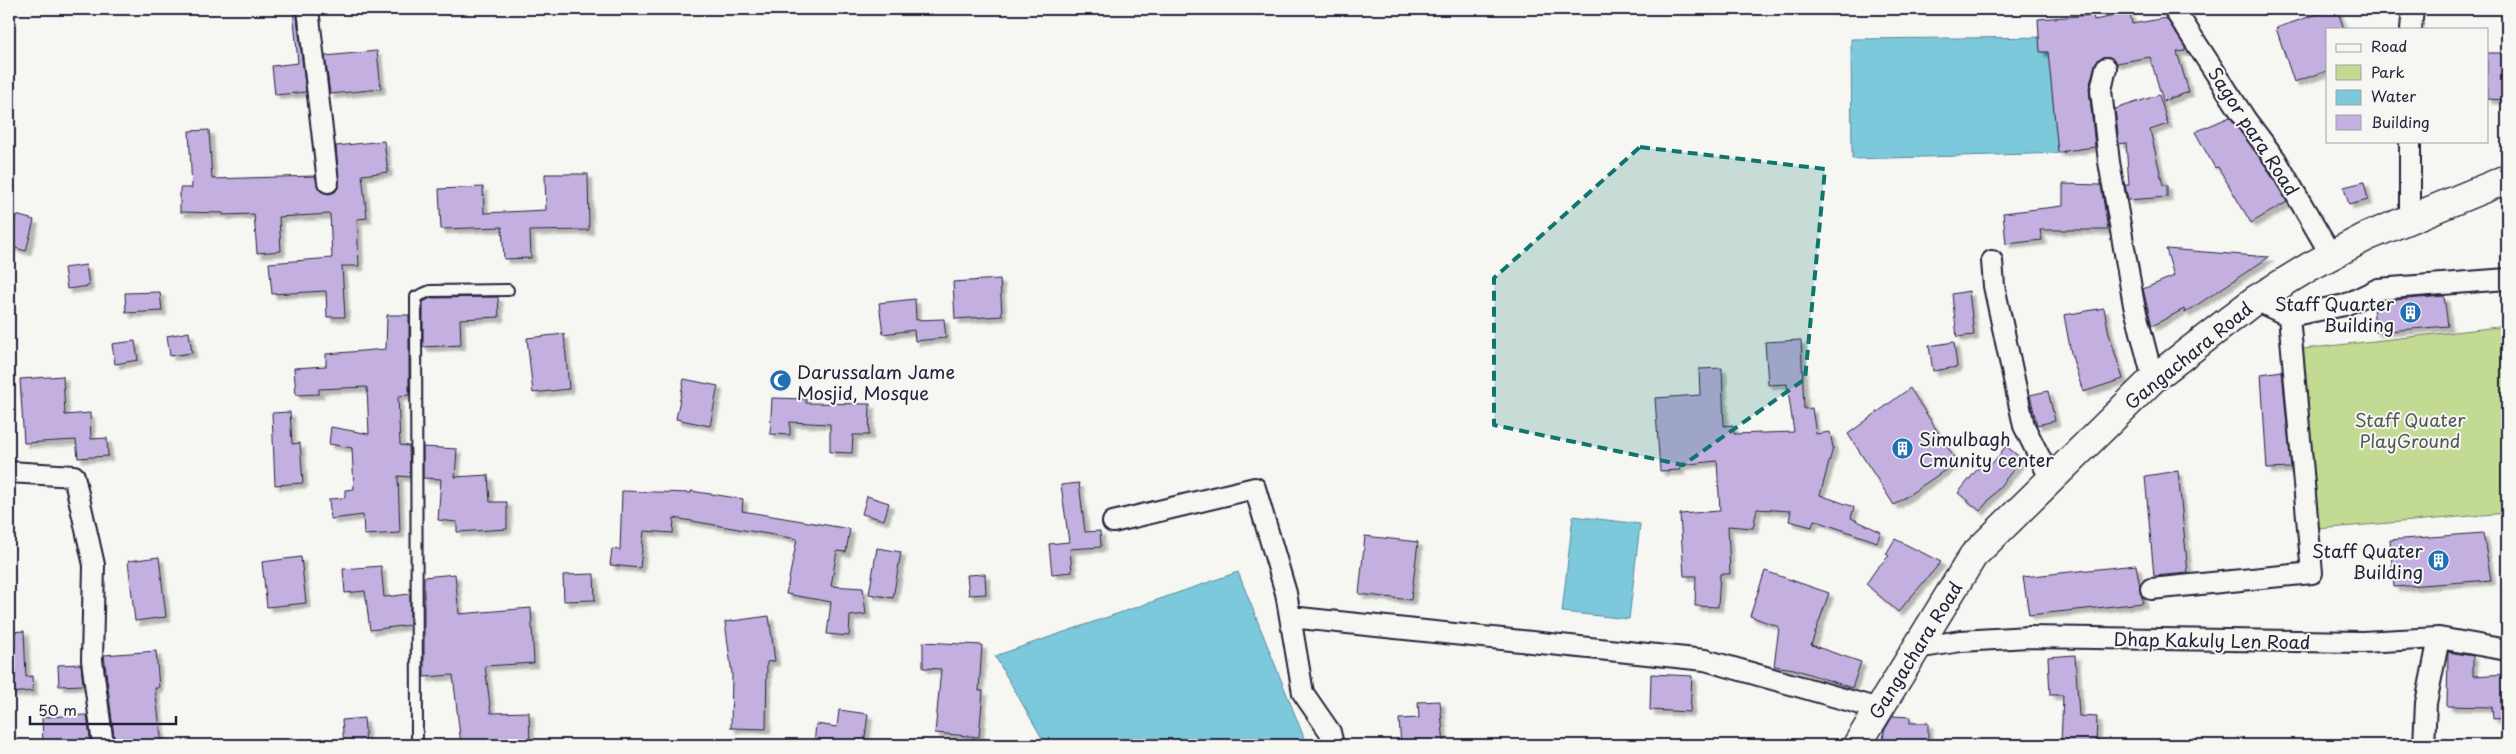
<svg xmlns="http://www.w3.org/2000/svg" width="2516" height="754" font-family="'Playpen Sans',sans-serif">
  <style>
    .green { fill: #c2da91; stroke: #727e66 }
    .water { fill: #7dc9dc; stroke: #59869c }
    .building { fill: #c3b0e0; stroke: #22223b; filter: url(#shadow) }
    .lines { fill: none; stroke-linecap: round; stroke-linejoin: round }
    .lane-casing { stroke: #22223b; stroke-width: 14 }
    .street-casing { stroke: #22223b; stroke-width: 24 }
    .secondary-casing { stroke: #22223b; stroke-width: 31 }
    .lane { stroke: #f6f6f2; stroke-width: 10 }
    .street { stroke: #f6f6f2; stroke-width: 20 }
    .secondary { stroke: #f6f6f2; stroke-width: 28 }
    .marked { fill: #0f766e; fill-opacity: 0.2; stroke: #0f766e; stroke-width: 4; stroke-dasharray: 10 6; stroke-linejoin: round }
    .labels { text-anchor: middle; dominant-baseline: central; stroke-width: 4; stroke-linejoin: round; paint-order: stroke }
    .street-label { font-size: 18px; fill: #22223b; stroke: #f6f6f2 }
    .poi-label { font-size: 18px; fill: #22223b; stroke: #f6f6f2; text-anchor: end }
    .park-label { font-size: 18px; fill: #525955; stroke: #f6f6f2 }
  </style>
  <defs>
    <filter id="shadow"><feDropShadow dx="4.5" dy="4.5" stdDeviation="1" flood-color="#0004"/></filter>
  </defs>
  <rect width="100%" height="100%" fill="#f6f6f2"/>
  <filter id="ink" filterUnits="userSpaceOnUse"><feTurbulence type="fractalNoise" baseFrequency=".02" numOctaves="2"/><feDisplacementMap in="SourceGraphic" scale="10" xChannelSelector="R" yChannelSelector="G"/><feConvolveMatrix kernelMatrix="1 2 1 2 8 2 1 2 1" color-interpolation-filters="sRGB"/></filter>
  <g filter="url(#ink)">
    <!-- green -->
    <path class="green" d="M2507,326v187l-189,16 -15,-180z"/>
    <!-- water -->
    <path class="water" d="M2062,37l3,116 -213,6 -1,-120z
      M1573,516l67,8 -11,95 -67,-7z
      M1238,572l69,173h-261l-51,-89z"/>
    <!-- building -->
    <path class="building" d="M293,9h3l10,83 -31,3 -3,-29 26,-3z
      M2332,9h5l7,20h-17v42l-33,11 -18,-54z
      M2130,13l2,11 34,-6 19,29v4l-8,1 12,40 -26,9 -13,-44 -33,6 -8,-6h-7l-7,8 -6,23 6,59 -37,5 -10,-100h-8l-2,-33 55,-4 1,5z
      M377,51l4,38 -51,5 -5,-38z
      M2487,53h20v47l-20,-1z
      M2159,95l9,29 -18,6 13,55h4v12l-39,3 -3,-15h4l-3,-42 -7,1 -4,-35z
      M2230,117l36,50 21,35 -36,21 -33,-56 -3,1 -20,-36z
      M209,130l3,49 103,-3 4,13 10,5 6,-2 4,-6 -3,-40 48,-5 4,31 -26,3 5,43 -10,1 2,47h-17l3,51h-18l-1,-26 -54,3 -3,-31 63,-5 -2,-44 -51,3 2,34 -24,2 -3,-39 -31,1v-2l-43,-1v-24h12l-3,-57z
      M545,174h43l1,56 -59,1 1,27 -27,1 -2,-32 -61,2 -2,-40 44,-2 1,26 62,-3z
      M2364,182l4,18 -19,5 -5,-18z
      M2063,184l38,1 7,45h-68l2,10 -36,4 -3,-31 60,-7z
      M16,215l18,5 -8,31 -17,-5z
      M2166,249l13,1 90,7 -84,56 -1,-4 -32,17 -9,-37 31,-13z
      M86,265l3,21 -22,3 -3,-21z
      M1000,279l2,37 -47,3 -2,-37z
      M1969,291l5,44 -17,2 -5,-43z
      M160,292l2,19 -36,2 -1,-20z
      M2444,296l4,30 -73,6 -2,-28 8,-3z
      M498,297l1,20 -39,2 1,26 -38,2v-45l8,-4z
      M915,299l1,21 28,-1 2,19 -31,3 -1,-11 -31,4 -4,-31z
      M2104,308l5,26 14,45 -40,13 -12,-39 -7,-38z
      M387,315h22v80l-11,1 2,49 9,1 1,31 -12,-1 2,57 -36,2 -1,-20 -32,4 -2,-20 16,-1v-8l9,-1 -2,-41 -23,-4 2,-17 38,7 -2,-47 -48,2v5l-23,1 -2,-27 32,-2v-12l60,-5z
      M189,332l3,21 -22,3 -3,-20z
      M564,334l5,55 -36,4 -6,-55z
      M1801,340l3,69 8,-1 4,26 14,-2 3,16 -13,47 34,12 -3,11 30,14 -4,10 -63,-22 -2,7 -23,-6 2,-10 -34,-2 -4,19 -25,-2 2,48h-10l-2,33 -23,-1 1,-30h-12l-4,-62 40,-3 -3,-50 -37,4v5l-20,1 -5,-73 45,-3 -1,-26 23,-1 2,58 9,-1 1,9 60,-2 -7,-48 -19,1 -3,-43z
      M135,341l3,19 -23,4 -3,-20z
      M1954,342l3,25 -24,4 -4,-25z
      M2282,371l9,97 -24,1 -6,-95z
      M63,376l2,39 25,-2 1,26 16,-1 1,18 -30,2 -2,-18 -52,3 -4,-64z
      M684,379l34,7 -8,40 -34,-7z
      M1910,388l47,74 -63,43 -46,-71z
      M2048,391l7,30 -18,4 -7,-30z
      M772,398l34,1v4l64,1 -1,31h-16l-1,18 -22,-1v-28l-40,-2v13l-20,-1z
      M290,412l2,32 8,-1 3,40 -28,2 -3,-72z
      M2006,446l16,13 -42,52 -22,-18 26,-32 6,5z
      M423,447l34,2 -2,28 33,-2 2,27h17v27l-50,3v-10l-19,-2 3,-41 -18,-1z
      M2178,471l10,102 -34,3 -9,-100z
      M1079,483l6,49 15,-1 1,16 -31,2 2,23 -20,2 -3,-30 20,-2 -8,-57z
      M622,491l69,2v-2l52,8 -1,12 108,18 -4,23 -9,-1 -6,35 32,2 3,26 -16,2 -1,20 -22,-2 4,-32 -45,-8 11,-55 -123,-21 -1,15 -29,-2 -4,37 -30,-3 2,-16 8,1z
      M867,496l22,7 -5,17 -22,-6z
      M2483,533l8,47 -97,7 -4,-47z
      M1365,536l53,6 -7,58 -52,-6z
      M1895,539l46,23 -43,50 -32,-28 11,-16 12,-12 -3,-2z
      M877,548l24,4 -8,46 -24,-4z
      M159,557l7,60 -31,4 -7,-60z
      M301,557l5,46 -39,4 -5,-45z
      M2136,565l7,38 -114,12 -6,-38z
      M381,566l3,31 26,-3v31l-40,5 -5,-39 -20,2 -2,-24z
      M1765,571l64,22 -18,52 50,17 -9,26 -58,-19 -20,-3 5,-39 -29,-11z
      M455,574l4,40 72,-6 3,55 -49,3 6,47 38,-1 1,33h-69l-8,-70 -29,2v-100z
      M594,574l1,26 -31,1 -1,-26z
      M985,574l1,20 -17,1 -2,-20z
      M769,616l6,45 -8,1 -1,67 -35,-1 1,-54 -7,-52z
      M24,631l2,46 6,-1 1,15 -24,2v-61z
      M923,642l59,3 -3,46h4l-4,46 -44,-4 6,-64 -18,-1z
      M156,651l3,37h-4l7,57h-47l-11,-90z
      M2448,652l25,4v20l34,-2v44l-14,1 -1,-12 -45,-1z
      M2075,655l4,61 18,1 -1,28h-35l2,-50h-13l-2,-38z
      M81,664l2,21 -24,1 -1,-21z
      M1651,674l41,2 -2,36 -40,-2z
      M1440,701l4,44h-43l-2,-26 20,-1 -1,-16z
      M839,710l29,4 -4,31h-50l2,-21 21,3z
      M87,715l4,30h-48l-1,-28z
      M1893,716l17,1v6h18v22h-45l1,-14z
      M364,718l2,26 -22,1 -2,-25z"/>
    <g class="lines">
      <defs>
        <path id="lane" d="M417,745l-1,-448 14,-6 78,-1"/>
        <path id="street" d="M308,9l20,173
          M2174,9l72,111 30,40 55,95
          M2411,29l2,-20
          M2106,68l-5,22 8,72 25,143 19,74
          M2410,219v-78
          M1992,261l2,25 30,140 26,52
          M2289,316l56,-11 33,-16 129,-10
          M9,472l65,4 20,89 -2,95 11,85
          M1113,522l142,-34 31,105 17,100 27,39 3,13
          M2151,589l161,-16 -23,-257 -34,-16
          M1290,617l415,43 174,49
          M1916,648l45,-7 67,-4 334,5 77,-4 68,12
          M2424,745l2,-42 13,-65"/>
        <path id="secondary" d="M1857,745l116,-189 180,-177 102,-79 54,-33 57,-30 141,-58"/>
      </defs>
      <!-- lane casing -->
      <use href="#lane" class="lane-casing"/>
      <!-- street casing -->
      <use href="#street" class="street-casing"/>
      <!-- secondary casing -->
      <use href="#secondary" class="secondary-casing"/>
      <!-- lane -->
      <use href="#lane" class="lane"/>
      <!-- street -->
      <use href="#street" class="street"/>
      <!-- secondary -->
      <use href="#secondary" class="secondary"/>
    </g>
  </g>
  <!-- marked area -->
  <path class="marked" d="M1640,147l185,22 -20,210 -122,86 -189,-40v-147z"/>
  <!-- icons -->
  <defs>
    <symbol id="building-disc" viewBox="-11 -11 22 22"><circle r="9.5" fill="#1f6fb2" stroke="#f6f6f2"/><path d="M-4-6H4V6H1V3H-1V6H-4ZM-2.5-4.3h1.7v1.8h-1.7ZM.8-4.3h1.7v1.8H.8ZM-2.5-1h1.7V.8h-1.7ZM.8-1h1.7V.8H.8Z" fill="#fff"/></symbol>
    <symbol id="mosque-disc" viewBox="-11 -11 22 22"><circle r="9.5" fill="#1f6fb2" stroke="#f6f6f2"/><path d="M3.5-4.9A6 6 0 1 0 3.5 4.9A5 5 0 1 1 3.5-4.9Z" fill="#fff"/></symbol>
  </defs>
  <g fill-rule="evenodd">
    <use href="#building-disc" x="2398" y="300" width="25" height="25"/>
    <use href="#mosque-disc" x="768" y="368" width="25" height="25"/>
    <use href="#building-disc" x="1890" y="436" width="25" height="25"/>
    <use href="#building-disc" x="2426" y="548" width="25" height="25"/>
  </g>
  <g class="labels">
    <!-- street labels -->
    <g class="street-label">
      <text transform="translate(2254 131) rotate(57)">Sagor para Road</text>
      <text transform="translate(2188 355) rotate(-39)">Gangachara Road</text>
      <text transform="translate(2212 640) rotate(1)">Dhap Kakuly Len Road</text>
      <text transform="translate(1915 650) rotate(-58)">Gangachara Road</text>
    </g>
    <!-- poi labels -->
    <g class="poi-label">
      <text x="2394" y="303">Staff Quarter<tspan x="2394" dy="21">Building</tspan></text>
      <text x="797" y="371" text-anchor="start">Darussalam Jame<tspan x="797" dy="21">Mosjid, Mosque</tspan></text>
      <text x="1919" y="438" text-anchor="start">Simulbagh<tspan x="1919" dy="21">Cmunity center</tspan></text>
      <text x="2423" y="550">Staff Quater<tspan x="2423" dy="21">Building</tspan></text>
    </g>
    <!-- park labels -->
    <g class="park-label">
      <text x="2410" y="419">Staff Quater<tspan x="2410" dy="21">PlayGround</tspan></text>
    </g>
  </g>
  <!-- margin -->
  <rect width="2516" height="754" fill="none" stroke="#f6f6f2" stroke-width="30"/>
  <rect x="15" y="15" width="2486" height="724" fill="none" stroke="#22223b" stroke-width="2" filter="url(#ink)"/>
  <!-- legend -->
  <rect x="2326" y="28" width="162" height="115" fill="#f6f6f2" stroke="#a1a1a9"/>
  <rect x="2336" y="44" width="25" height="8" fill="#f6f6f2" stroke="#a1a1a9"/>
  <text x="2371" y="52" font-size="15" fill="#22223b">Road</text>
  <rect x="2336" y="65" width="25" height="15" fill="#c2da91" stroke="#a1a1a9"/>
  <text x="2371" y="78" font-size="15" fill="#22223b">Park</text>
  <rect x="2336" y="90" width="25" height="15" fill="#7dc9dc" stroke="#a1a1a9"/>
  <text x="2371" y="102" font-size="15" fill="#22223b">Water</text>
  <rect x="2336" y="115" width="25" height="15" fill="#c3b0e0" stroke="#a1a1a9"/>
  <text x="2371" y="128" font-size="15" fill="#22223b">Building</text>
  <!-- scale -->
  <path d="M30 716v8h146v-8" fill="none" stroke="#22223b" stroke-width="2.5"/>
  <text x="38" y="716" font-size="15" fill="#22223b" stroke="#f6f6f2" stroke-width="4" paint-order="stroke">50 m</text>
</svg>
